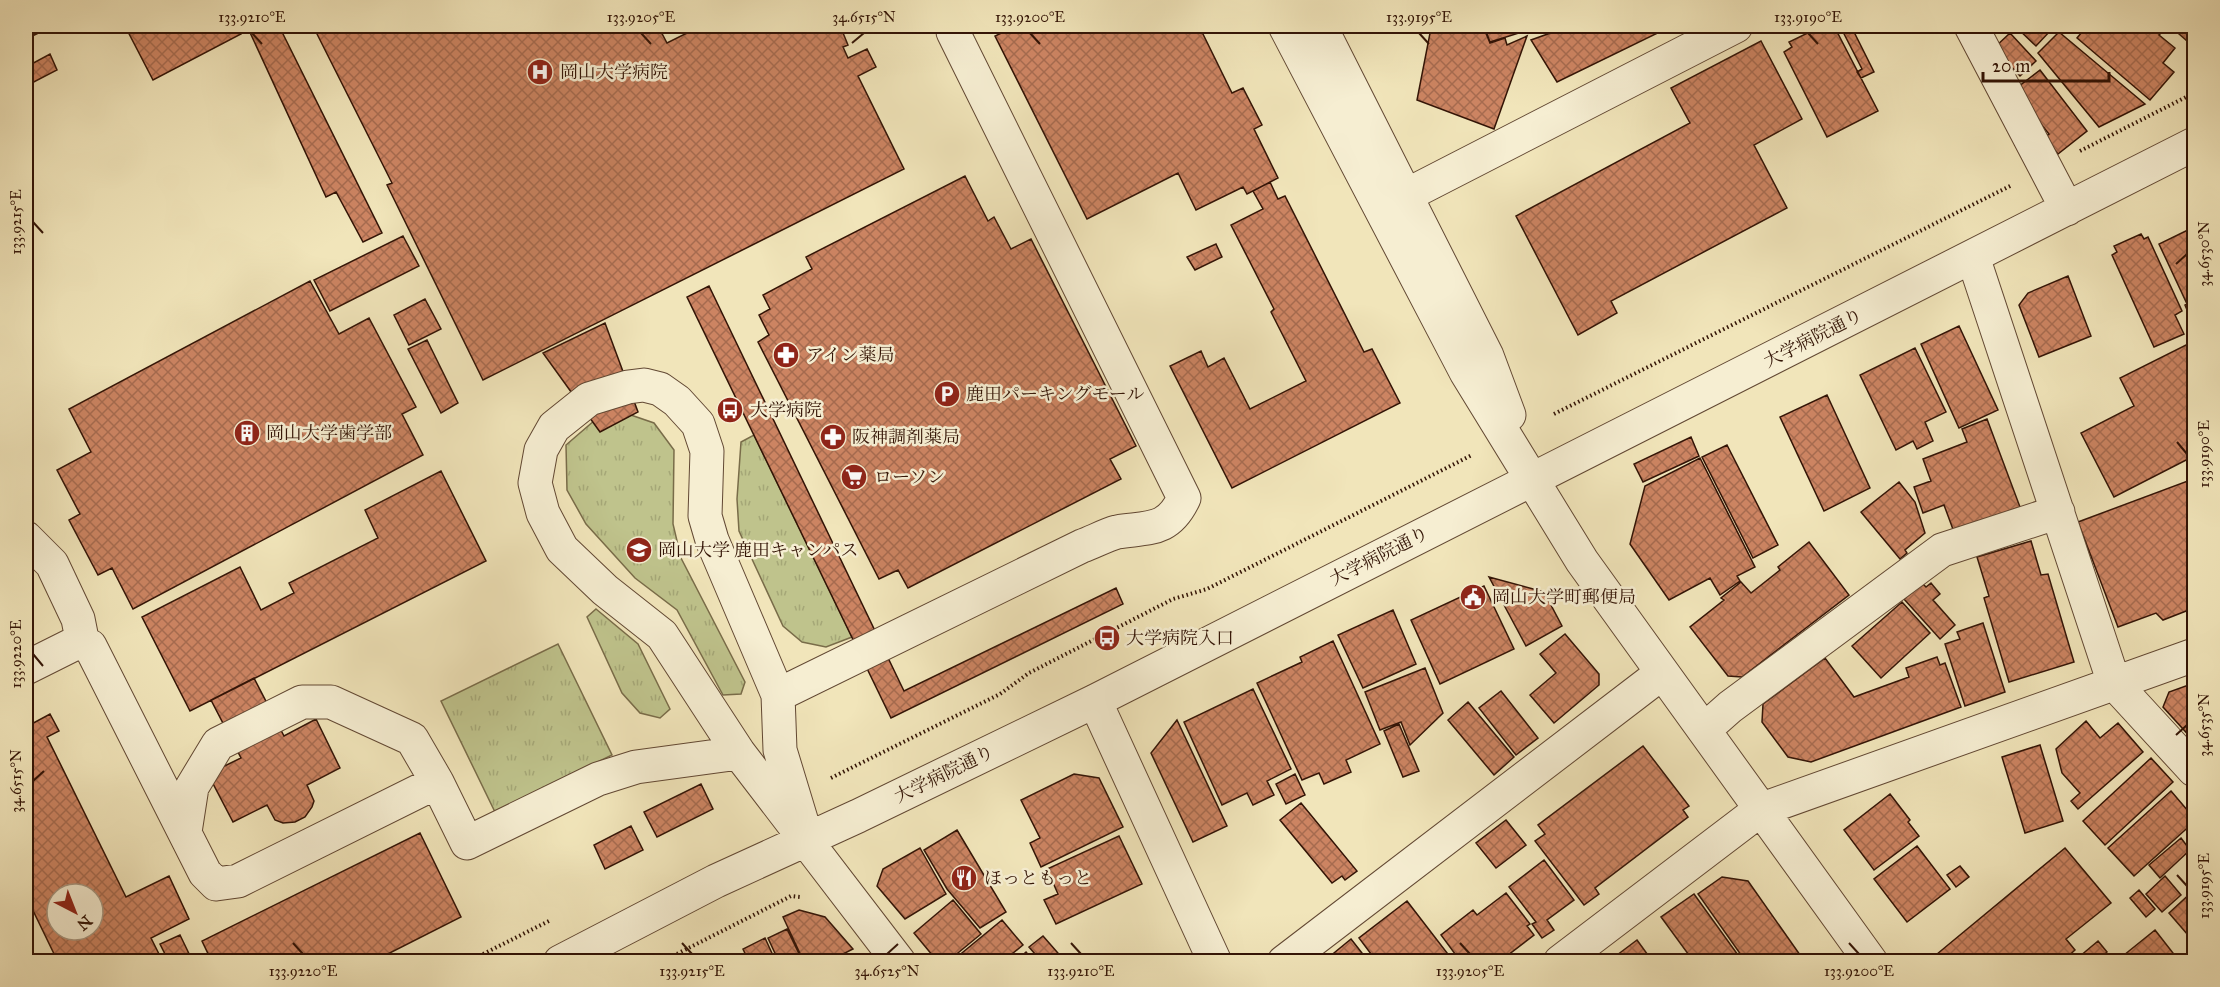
<svg xmlns="http://www.w3.org/2000/svg" width="2220" height="987" font-family="'IM FELL Great Primer','Noto Serif JP',serif">
  <style>
    .grass { fill: url(#grass-tufts); stroke: #796c49; stroke-width: 1.5 }
    .building { fill: url(#building-cross-hatch); stroke: #331406; stroke-width: 1.5; fill-rule: evenodd }
    .lines { fill: none; stroke-linecap: round; stroke-linejoin: round }
    .minor-casing { stroke: #624833; stroke-width: 35 }
    .path { stroke: #331406; stroke-width: 4; stroke-dasharray: 1.5 3; stroke-linecap: butt }
    .minor { stroke: #f6eed2; stroke-width: 33 }
    .ticks { fill: none; stroke: #331406; stroke-width: 2 }
    .labels { text-anchor: middle; dominant-baseline: central; stroke-width: 5; stroke-linejoin: round; paint-order: stroke }
    .poi-label { font-size: 18px; fill: #331406; stroke: #f6eed2; text-anchor: start }
    .street-label { font-size: 18px; fill: #331406; stroke: #f6eed2 }
    .neatline { fill: none; stroke: #331406; stroke-width: 2 }
    .ticks-label { font-size: 15px; text-anchor: middle; fill: #331406 }
  </style>
  <defs>
    <pattern id="grass-tufts" width="24" height="20" patternUnits="userSpaceOnUse" patternTransform="scale(1.5)"><rect width="24" height="20" fill="#bfc38c"/><path d="M3 7l-1-3M5 7V3M7 7l1-3M15 17l-1-3M17 17v-4M19 17l1-3" fill="none" stroke="#a5a777"/></pattern>
    <pattern id="building-cross-hatch" width="8" height="8" patternUnits="userSpaceOnUse" patternTransform="scale(1.5)"><rect width="8" height="8" fill="#cc8462"/><path d="M0 0l8 8M0 8l8-8" fill="none" stroke="#a66b4f"/></pattern>
  </defs>
  <rect width="100%" height="100%" fill="#f1e5ba"/>
  <filter id="stains"><feTurbulence type="fractalNoise" baseFrequency=".00333" numOctaves="4"/><feColorMatrix values="0 0 0 0 .2 0 0 0 0 .09 0 0 0 0 .02 0 0 0 .5 -.17"/></filter>
  <radialGradient id="worn" r=".72"><stop offset=".6" stop-color="#630" stop-opacity="0"/><stop offset="1" stop-color="#630" stop-opacity=".3"/></radialGradient>
  <!-- grass -->
  <path class="grass" d="M625,413l29,10 20,27 -1,74 8,34 64,124 -4,12 -18,1 -46,-85 -42,-32 -49,-54 -19,-34 -1,-45 36,-31z
    M754,435l98,202 -26,10 -24,-5 -19,-16 -44,-95 -2,-32 4,-57z
    M596,609l42,35 32,65 -10,9 -20,-5 -18,-20 -35,-76z
    M558,644l54,111 -117,57 -54,-111z"/>
  <!-- building -->
  <path class="building" d="M26,26h27l-27,13z
    M125,26h111l5,8 -88,46z
    M247,26h32l103,207 -19,9 -27,-50 -10,5z
    M313,26h132l2,2 5,-2h206l9,17 34,-17h145l-5,2 7,17 -5,2 5,11 19,-9 9,18 -18,9 46,93 -421,211 -96,-195 5,-2z
    M1016,26h183l33,67 11,-5 19,37 -8,4 24,49 -31,16 -4,-7 -47,23 -18,-37 -91,46 -92,-183z
    M1436,26h47l7,17 15,-5 2,7 20,-9 -33,93 -77,-29 14,-72z
    M1484,26h57l-51,16z
    M1570,26h97l1,2 -111,54 -26,-42z
    M1822,26h12l44,85 -51,26 -43,-85 8,-5 -3,-5z
    M1840,26h11l23,46 -13,6 -4,-6 5,-3z
    M2015,26h35l3,2 -17,18z
    M2087,26h74l4,3 -6,6 16,13 -12,15 11,9 -24,28 -73,-62z
    M2170,26h24v21z
    M2059,32l86,72 -46,23 -61,-74z
    M2010,33l26,28 -16,15 -26,-28z
    M1761,41l41,78 -48,26 33,63 -176,93 6,12 -39,22 -62,-119 174,-93 -19,-35z
    M50,54l7,16 -31,16v-19z
    M2040,70l47,61 -29,23 -14,-17 5,-3 -24,-30 4,-3 -11,-14z
    M965,176l23,45 6,-4 17,32 20,-10 105,207 -26,13 11,20 -213,109 -10,-18 -19,9 -121,-237 11,-7 -10,-20 11,-6 -7,-14 49,-26 -6,-12z
    M1270,182l8,17 7,-3 79,156 8,-3 28,54 -168,85 -62,-122 31,-15 7,16 16,-9 26,51 56,-28 -35,-69 3,-3 -43,-84 32,-16 -10,-18z
    M2194,227v99l-9,-21 2,-1 -28,-60z
    M2141,234l3,5 4,-2 34,74 -7,4 9,19 -30,13 -42,-92 5,-3 -3,-6z
    M403,236l16,30 -89,45 -16,-31z
    M1216,244l6,13 -27,13 -8,-13z
    M2068,276l23,60 -52,21 -20,-52 9,-12z
    M310,281l29,53 30,-16 47,89 -14,7 21,41 -290,154 -21,-41 -14,7 -29,-55 11,-6 -23,-44 34,-18 -22,-43z
    M709,286l195,405 212,-103 7,16 -232,114 -204,-421z
    M425,299l16,30 -32,16 -15,-30z
    M605,323l33,89 -38,20 -57,-79z
    M1959,326l39,84 -39,18 -38,-84z
    M427,340l31,63 -17,10 -33,-64z
    M2190,343l4,9v104l-80,41 -33,-64 53,-27 -14,-28z
    M1915,348l31,64 -21,10 8,19 -16,8 -4,-8 -17,9 -36,-75z
    M1827,395l43,93 -46,23 -44,-94z
    M1987,419l33,88 -66,25 -10,-27 -21,8 -9,-26 17,-6 -8,-22 44,-17 -5,-13z
    M1691,437l8,19 -56,26 -9,-18z
    M1727,445l51,100 -25,13 -51,-101z
    M1700,458l55,109 -18,9 3,5 -20,14 -10,-17 -41,22 -39,-56 15,-58z
    M441,471l45,90 -296,150 -48,-94 98,-50 21,43 33,-17 -5,-10 89,-45 -13,-28z
    M2193,479l1,129 -31,12 -7,-7 -38,14 -40,-105z
    M1899,482l16,20 10,31 -20,17 2,3 -7,6 -39,-47z
    M2031,541l10,34 7,-1 26,88 -65,20 -25,-84 5,-2 -12,-39z
    M1809,542l40,53 -107,82 -14,-1 -38,-49 34,-27 -3,-2 20,-16 10,11 29,-23 -2,-3z
    M1489,577l55,15 18,34 -36,20z
    M1922,583l4,4 5,-4 9,11 -7,6 22,25 -15,14 -36,-40z
    M1484,586l30,63 -74,35 -29,-64z
    M1902,602l28,31 -49,45 -29,-32z
    M1393,610l23,54 -53,24 -25,-53z
    M1983,623l22,69 -40,14 -20,-62 15,-5 -3,-7z
    M1565,634l34,40v11l-45,38 -24,-28 26,-22 -16,-19z
    M1333,641l47,103 -34,16 5,12 -27,12 -5,-11 -17,7 -45,-97 45,-21 -2,-5z
    M1937,657l3,8 5,-2 16,44 -150,55 -23,-5 -26,-35 1,-18 62,-46 29,39 55,-20 -3,-9z
    M1425,668l18,45 -33,32 -9,-23 -21,8 -15,-38z
    M254,678l30,58 32,-17 24,49 -33,17 7,16 -2,6 -7,10 -10,5 -12,1 -8,-3 -8,-15 -34,17 -25,-48 33,-16 -30,-58z
    M2194,683v58l-31,-34 6,-15z
    M1253,689l38,80 -24,12 7,14 -21,10 -6,-12 -25,12 -38,-83z
    M1501,691l37,47 -22,17 -37,-47z
    M1468,702l46,55 -20,18 -46,-55z
    M50,714l9,17 -12,6 79,160 43,-21 20,43 -38,19 12,24h-105l-32,-66v-169zM57,894h36v36h-36z
    M1177,720l50,106 -34,16 -42,-89z
    M2086,721l14,17 18,-15 25,29 -65,57 -7,-8 9,-8 -18,-20 -6,-24z
    M1399,724l20,47 -16,6 -19,-46z
    M2040,745l23,76 -38,12 -23,-76z
    M1643,746l46,60 -6,4 5,7 -93,71 4,6 -15,11 -49,-64 10,-7 -7,-9z
    M2151,758l22,24 -68,63 -22,-24z
    M1074,774l25,4 24,49 -82,40 -11,-24 10,-5 -19,-38z
    M1295,774l10,21 -19,9 -10,-20z
    M701,784l12,25 -56,28 -13,-25z
    M2171,791l23,27v4l-60,54 -26,-28z
    M1890,794l20,26 -2,2 11,14 -45,34 -30,-40z
    M1301,803l56,68 -12,9 -3,-4 -10,7 -52,-63z
    M1506,820l20,25 -30,23 -20,-25z
    M631,826l12,24 -38,19 -11,-24z
    M957,830l49,82 -26,16 -33,-39 -23,-39z
    M420,833l41,84 -89,45h-160l-10,-21z
    M1119,836l23,48 -86,40 -12,-24 14,-6 -11,-25z
    M2181,838l9,12 -30,28 -11,-13z
    M1917,846l33,43 -43,33 -33,-43z
    M920,848l26,46 -41,25 -28,-33 6,-17z
    M2065,848l46,55 -45,36 9,11 -13,12h-119l-6,-8z
    M1544,860l30,40 -27,20 7,10 -12,8 -10,-14 4,-2 -27,-35z
    M1960,866l9,11 -13,10 -9,-12z
    M2165,876l16,19 -19,17 -16,-18z
    M1722,877l26,4 57,81h-59l-48,-68z
    M2139,890l16,19 -9,8 -16,-19z
    M2194,890v52l-25,-29z
    M1506,893l24,31 -3,2 7,9 -31,24 2,3h-44l-20,-27 32,-25 4,5z
    M1694,894l49,68h-49l-33,-45z
    M953,900l28,34 -28,23 -3,-3 -8,8h-4l-24,-29z
    M1407,901l47,61h-77l-18,-24z
    M799,910l26,7 28,32 -26,13h-23l-21,-45z
    M1002,920l21,25 -21,17h-51z
    M787,929l16,33h-24l-11,-24z
    M2155,930l25,32h-50l-6,-7z
    M180,935l13,27h-24l-9,-18z
    M1043,936l21,24 -2,2h-20l-13,-15z
    M765,938l11,24h-27l-6,-13z
    M1351,939l18,23h-46z
    M1637,940l16,22h-44v-1z
    M2098,941l9,11 -11,10h-23z
    M1026,952l8,10h-19z"/>
  <g class="lines">
    <defs>
      <path id="minor" d="M1285,26l181,346 116,189 289,401
        M1320,26l167,330 22,59
        M1971,26l96,183
        M1405,196l331,-170
        M1973,257l141,426 80,87
        M26,538l26,26 26,55 5,25
        M26,668l50,-25 14,3 115,227 11,11 22,-3 199,-99 30,61 131,-64 38,-12 103,-14
        M778,695l304,-149c11,-4 24,-11 35,-14 32,-5 51,0 67,-34l-231,-466v-6
        M1095,701l120,261
        M1704,730l26,-23 212,-157 116,-38
        M185,832l7,-45 26,-43 84,-42h29l81,37 25,43
        M807,839l-27,-89 -2,-55 -66,-155 -7,-24 2,-65 -9,-27 -21,-23 -17,-12 -16,-4 -16,2 -39,12 -35,28 -13,23 -6,33 8,30 19,36 43,41 57,45 77,118 160,209
        M560,962l156,-81 142,-65 237,-115 1099,-557
        M1284,962l378,-289
        M1560,962l200,-152 434,-155"/>
    </defs>
    <!-- minor casing -->
    <use href="#minor" class="minor-casing"/>
    <!-- path -->
    <path class="path" d="M2080,151l114,-58
      M1554,414l458,-229
      M831,778l169,-84 29,-21 144,-74 34,-10 265,-134
      M467,962l84,-42
      M661,962l130,-66 9,1"/>
    <!-- minor -->
    <use href="#minor" class="minor"/>
  </g>
  <!-- ticks -->
  <path class="ticks" d="M252,33l10,11M641,33l10,11M1030,33l10,11M1419,33l10,11M1808,33l10,11M852,43l12,-10M33,222l10,11M2176,264l11,-10M2177,442l10,12M33,654l10,12M2176,735l11,-10M33,781l11,-10M2177,875l10,11M293,943l10,11M682,943l10,11M1071,943l10,11M1460,943l10,11M1849,943l10,11M887,954l11,-10"/>
  <!-- icons -->
  <defs>
    <symbol id="hospital-disc" viewBox="-11 -11 22 22"><circle r="9.5" fill="#8f2418" stroke="#f6eed2"/><path d="M-5-5h3v3.5h4V-5h3V5h-3V1.5h-4V5h-3Z" fill="#fff"/></symbol>
    <symbol id="pharmacy-disc" viewBox="-11 -11 22 22"><circle r="9.5" fill="#8f2418" stroke="#f6eed2"/><path d="M-2-6h4v4h4v4h-4v4h-4v-4h-4v-4h4Z" fill="#fff"/></symbol>
    <symbol id="parking-disc" viewBox="-11 -11 22 22"><circle r="9.5" fill="#8f2418" stroke="#f6eed2"/><path d="M-3.5-5.5H1a3.5 3.5 0 0 1 0 7H-1V5.5H-3.5ZM-1-3.4V-.6H.8a1.4 1.4 0 0 0 0-2.8Z" fill="#fff"/></symbol>
    <symbol id="bus-disc" viewBox="-11 -11 22 22"><circle r="9.5" fill="#8f2418" stroke="#f6eed2"/><path d="M-5-6H5V4H4V6H2V4H-2V6H-4V4H-5ZM-3.5-4V0h7V-4ZM-3.5 1.2v1.5H-2V1.2ZM2 1.2v1.5H3.5V1.2Z" fill="#fff"/></symbol>
    <symbol id="building-disc" viewBox="-11 -11 22 22"><circle r="9.5" fill="#8f2418" stroke="#f6eed2"/><path d="M-4-6H4V6H1V3H-1V6H-4ZM-2.5-4.3h1.7v1.8h-1.7ZM.8-4.3h1.7v1.8H.8ZM-2.5-1h1.7V.8h-1.7ZM.8-1h1.7V.8H.8Z" fill="#fff"/></symbol>
    <symbol id="supermarket-disc" viewBox="-11 -11 22 22"><circle r="9.5" fill="#8f2418" stroke="#f6eed2"/><path d="M-6-5.5h2.5l.6 2H6L4.5 2H-2.5L-4.4-4H-6ZM-1.5 3.2a1.3 1.3 0 1 0 .1 0ZM3 3.2a1.3 1.3 0 1 0 .1 0Z" fill="#fff"/></symbol>
    <symbol id="university-disc" viewBox="-11 -11 22 22"><circle r="9.5" fill="#8f2418" stroke="#f6eed2"/><path d="M0-5L7-2L0 1L-7-2ZM-4 1L0 2.5L4 1V4Q0 6-4 4Z" fill="#fff"/></symbol>
    <symbol id="civic-disc" viewBox="-11 -11 22 22"><circle r="9.5" fill="#8f2418" stroke="#f6eed2"/><path d="M-.6-6.5H3V-4.5H.6V-3L4-1V1h2V6H-6V1h2V-1L-.6-3ZM-1.2 2.5V6h2.4V2.5Z" fill="#fff"/></symbol>
    <symbol id="restaurant-disc" viewBox="-11 -11 22 22"><circle r="9.5" fill="#8f2418" stroke="#f6eed2"/><path d="M-5-6h1v4h1v-4h1v4h1v-4h1v5L-1.5 .5V6h-2V.5L-5-1ZM5-6V6H3V1.5H1.5Q1.5-4 5-6Z" fill="#fff"/></symbol>
  </defs>
  <g fill-rule="evenodd">
    <use href="#hospital-disc" x="525" y="57" width="30" height="30"/>
    <use href="#pharmacy-disc" x="771" y="340" width="30" height="30"/>
    <use href="#parking-disc" x="932" y="379" width="30" height="30"/>
    <use href="#bus-disc" x="715" y="395" width="30" height="30"/>
    <use href="#building-disc" x="232" y="418" width="30" height="30"/>
    <use href="#pharmacy-disc" x="818" y="422" width="30" height="30"/>
    <use href="#supermarket-disc" x="839" y="462" width="30" height="30"/>
    <use href="#university-disc" x="624" y="535" width="30" height="30"/>
    <use href="#civic-disc" x="1458" y="582" width="30" height="30"/>
    <use href="#bus-disc" x="1092" y="623" width="30" height="30"/>
    <use href="#restaurant-disc" x="949" y="863" width="30" height="30"/>
  </g>
  <g class="labels">
    <!-- poi labels -->
    <g class="poi-label">
      <text x="560" y="72">岡山大学病院</text>
      <text x="806" y="355">アイン薬局</text>
      <text x="966" y="394">鹿田パーキングモール</text>
      <text x="750" y="410">大学病院</text>
      <text x="266" y="433">岡山大学歯学部</text>
      <text x="852" y="437">阪神調剤薬局</text>
      <text x="874" y="477">ローソン</text>
      <text x="658" y="550">岡山大学 鹿田キャンパス</text>
      <text x="1492" y="597">岡山大学町郵便局</text>
      <text x="1126" y="638">大学病院入口</text>
      <text x="984" y="878">ほっともっと</text>
    </g>
    <!-- street labels -->
    <g class="street-label">
      <text transform="translate(1813 338) rotate(-27)">大学病院通り</text>
      <text transform="translate(1379 556) rotate(-27)">大学病院通り</text>
      <text transform="translate(944 774) rotate(-26)">大学病院通り</text>
    </g>
  </g>
  <!-- margin -->
  <rect width="2220" height="987" fill="none" stroke="#f1e5ba" stroke-width="66"/>
  <!-- north arrow -->
  <g transform="translate(75 912) rotate(138)"><circle r="28" fill="#f6eed2" stroke="#a89780" stroke-width="1.5"/>
  <path d="M0-4.5L10 22L0 15L-10 22Z" fill="#8f2418"/>
  <text y="-9" font-size="16" font-weight="bold" text-anchor="middle" fill="#331406">N</text>
  </g>
  <!-- scale -->
  <path d="M1983 72v9h126v-9" fill="none" stroke="#331406" stroke-width="3"/>
  <text x="1992" y="72" font-size="18" fill="#331406" stroke="#f6eed2" stroke-width="4.5" paint-order="stroke">20 m</text>
  <rect x="33" y="33" width="2154" height="921" class="neatline"/>
  <g class="ticks-label">
    <text x="252" y="22">133.9210°E</text>
    <text x="641" y="22">133.9205°E</text>
    <text x="864" y="22">34.6515°N</text>
    <text x="1030" y="22">133.9200°E</text>
    <text x="1419" y="22">133.9195°E</text>
    <text x="1808" y="22">133.9190°E</text>
    <text transform="translate(16 222) rotate(-90)" y="5">133.9215°E</text>
    <text transform="translate(2204 254) rotate(-90)" y="5">34.6530°N</text>
    <text transform="translate(2204 454) rotate(-90)" y="5">133.9190°E</text>
    <text transform="translate(16 654) rotate(-90)" y="5">133.9220°E</text>
    <text transform="translate(2204 725) rotate(-90)" y="5">34.6535°N</text>
    <text transform="translate(16 781) rotate(-90)" y="5">34.6515°N</text>
    <text transform="translate(2204 886) rotate(-90)" y="5">133.9195°E</text>
    <text x="303" y="976">133.9220°E</text>
    <text x="692" y="976">133.9215°E</text>
    <text x="887" y="976">34.6525°N</text>
    <text x="1081" y="976">133.9210°E</text>
    <text x="1470" y="976">133.9205°E</text>
    <text x="1859" y="976">133.9200°E</text>
  </g>
  <rect width="100%" height="100%" filter="url(#stains)"/>
  <rect width="100%" height="100%" fill="url(#worn)"/>
</svg>
